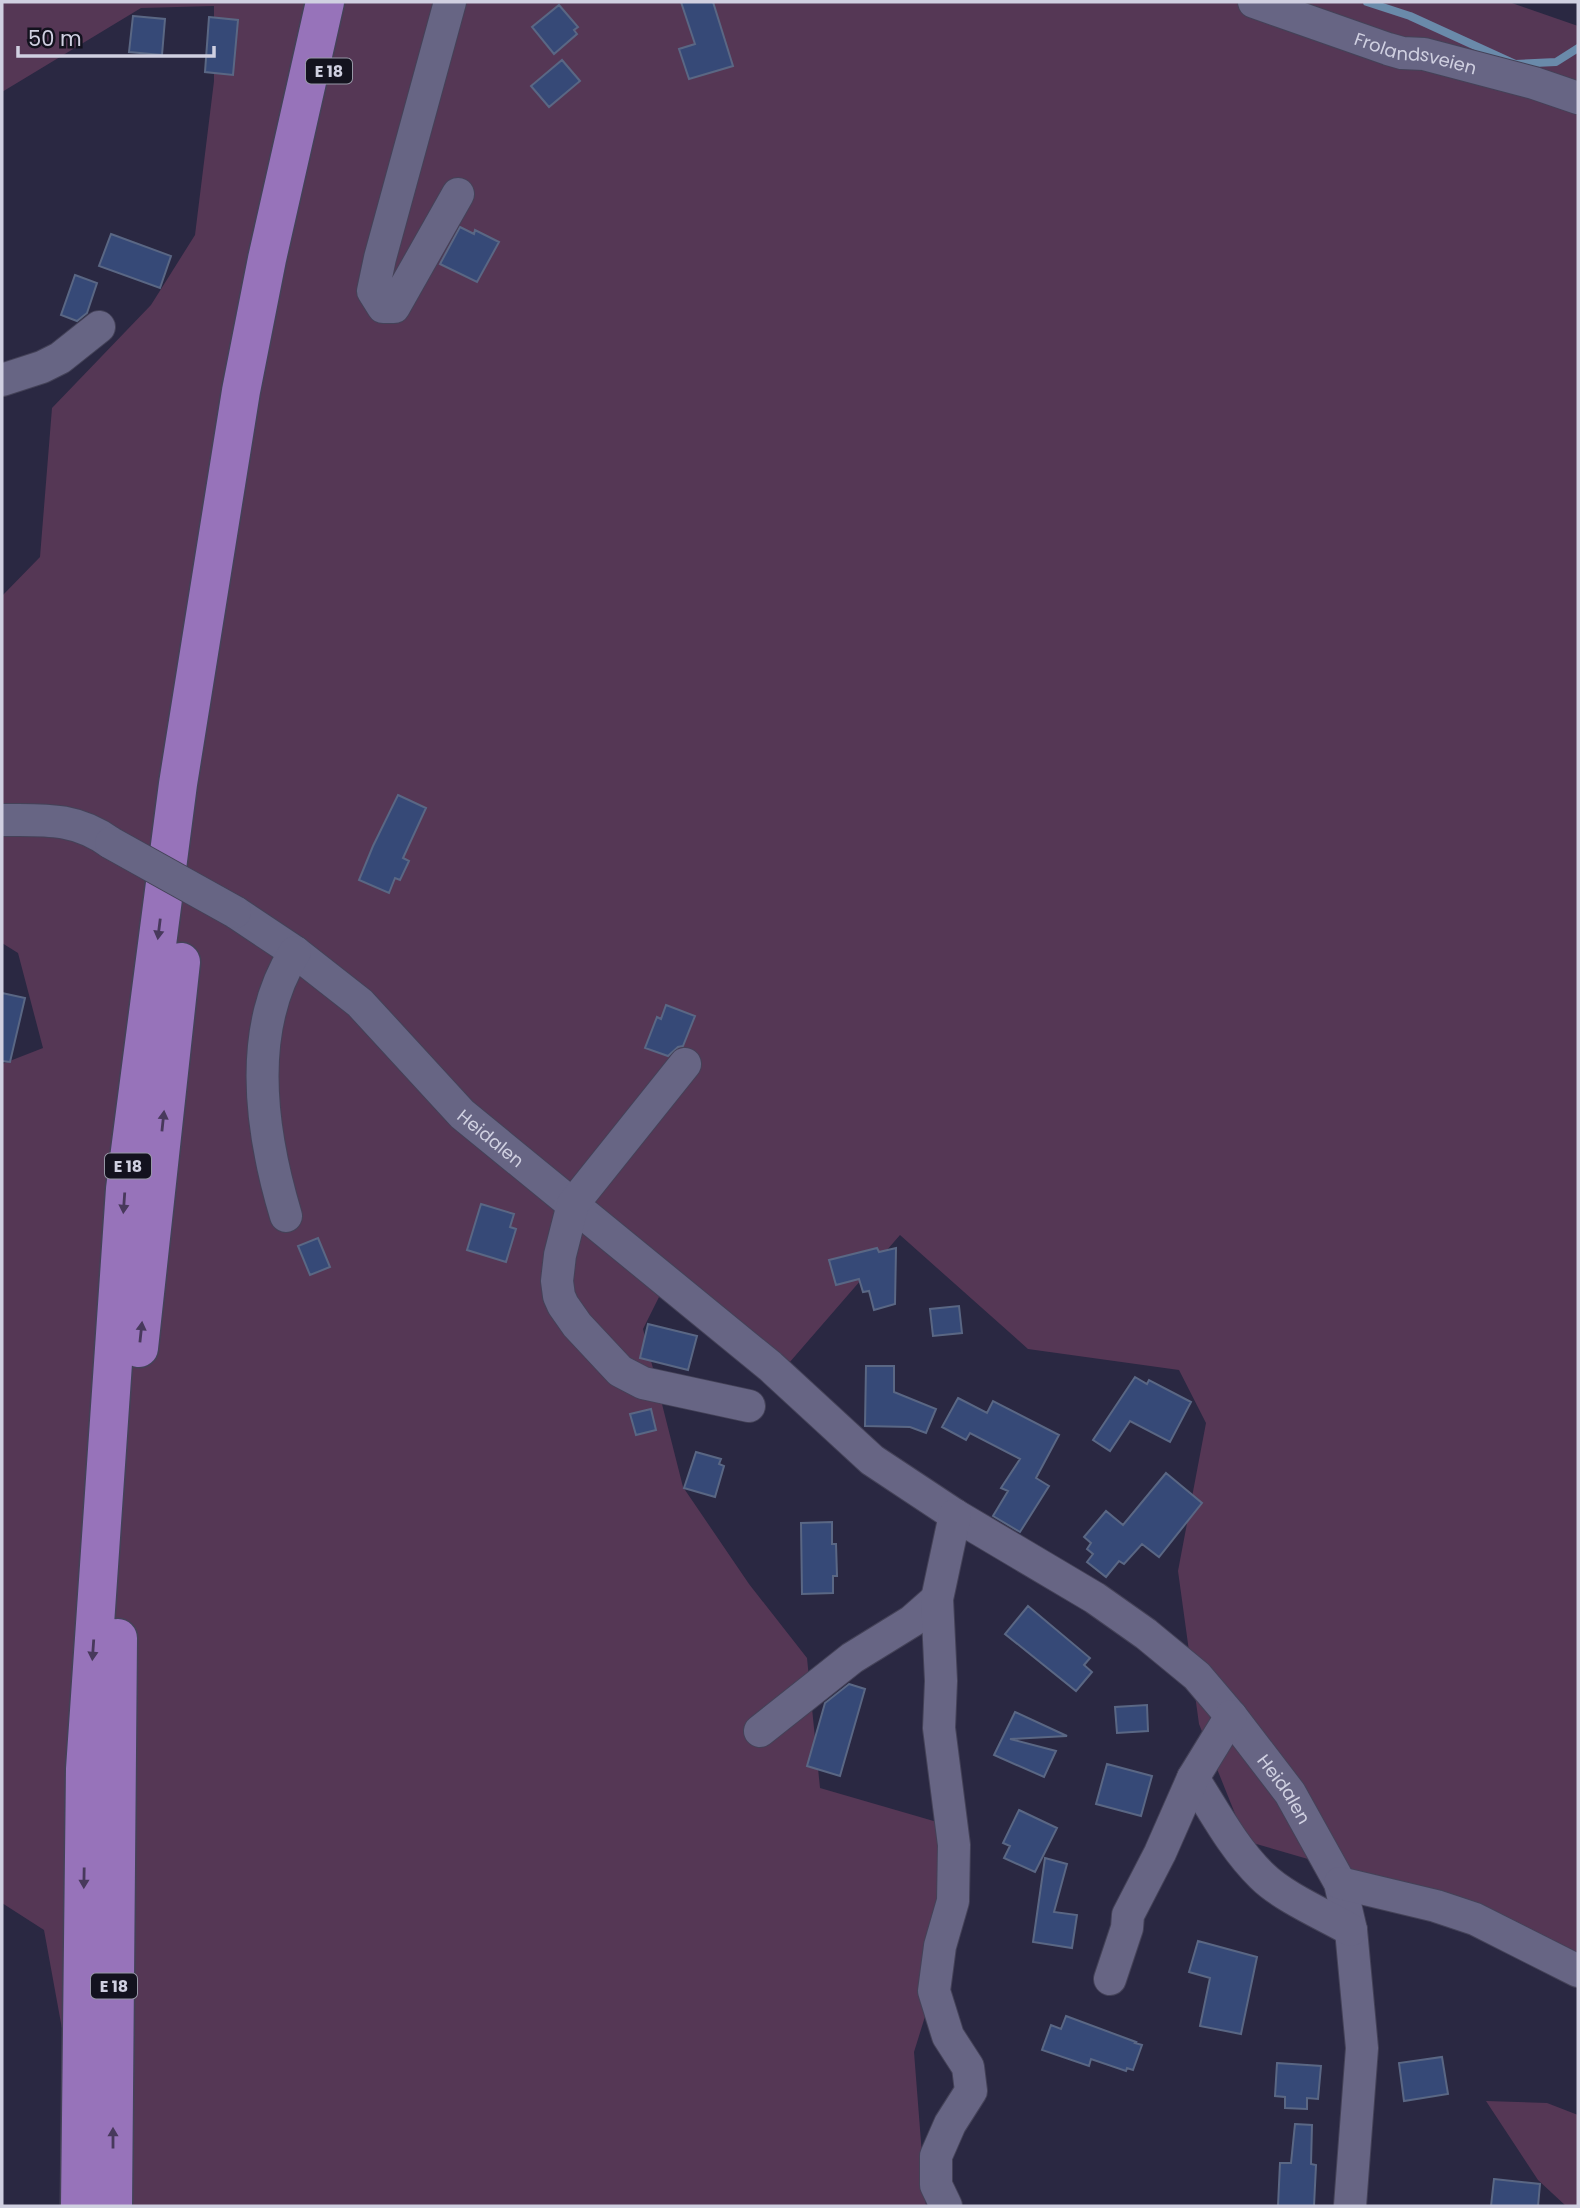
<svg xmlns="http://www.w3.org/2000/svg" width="1580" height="2208" font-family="Poppins,sans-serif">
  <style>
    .green { fill: #553755 }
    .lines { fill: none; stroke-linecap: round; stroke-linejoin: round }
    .stream { stroke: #6a8aaa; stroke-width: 8 }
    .building { fill: #364977; stroke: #5a6784; stroke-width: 2 }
    .minor-casing { stroke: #444258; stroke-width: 34 }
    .highway-casing { stroke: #444258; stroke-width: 41 }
    .minor { stroke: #676584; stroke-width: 32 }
    .highway { stroke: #9773ba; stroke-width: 38 }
    .minor-bridge-casing { stroke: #444258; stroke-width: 34; stroke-linecap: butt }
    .minor-bridge { stroke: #676584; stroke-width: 32 }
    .oneway { fill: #48395c }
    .labels { text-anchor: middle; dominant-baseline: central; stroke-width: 7; stroke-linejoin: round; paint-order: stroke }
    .shield { fill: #13121e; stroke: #9797a6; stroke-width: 2 }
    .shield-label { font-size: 16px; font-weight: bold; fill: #d0d0e1 }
    .street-label { font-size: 18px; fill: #d0d0e1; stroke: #13121e }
  </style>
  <rect width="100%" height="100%" fill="#2a2842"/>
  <!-- green -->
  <path class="green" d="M2,2h1507l69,24v1929l-184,-71 -148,-43 -47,-117 -21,-153 28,-148 -27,-53 -151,-21 -128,-114 -111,128 -125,-76 -21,42 40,158 66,97 58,74 13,130 124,36 15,83 -45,145 12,154h-844l-11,-128 -27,-148 -42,-27v-839l41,-16 -25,-95 -16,-10v-347l38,-39 12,-149 99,-103 44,-70 19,-154v-75l-73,2 -139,84z
    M1486,2101l61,2 31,12v91h-12l-28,-26z"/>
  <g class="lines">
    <!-- stream -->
    <path class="stream" d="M1367,2l43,14 105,48 41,-2 22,-14"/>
  </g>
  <!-- building -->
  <path class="building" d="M681,2h32l20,64 -44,13 -10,-30 16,-5z
    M559,5l19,22 -4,3 3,4 -23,20 -22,-27z
    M133,16l32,3 -3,36 -33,-3z
    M209,17l29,3 -5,55 -28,-3z
    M562,60l18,21 -31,26 -18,-21z
    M460,227l14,7 1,-4 24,12 -22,40 -37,-18z
    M111,234l60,22 -11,32 -61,-22z
    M75,275l22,8 -10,30 -10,8 -16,-6z
    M398,795l28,13 -23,50 6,3 -9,19 -5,-2 -6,15 -30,-13 14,-34z
    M2,993l23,5 -15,64 -8,-1z
    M666,1005l29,11 -12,30 -5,1 -10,9 -23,-8 12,-31 4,2z
    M481,1204l33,10 -4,13 6,2 -10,33 -39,-12z
    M318,1238l12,29 -20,8 -12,-29z
    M877,1248l2,4 17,-4 -1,56 -21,6 -5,-19 -6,1 -4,-13 -23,6 -7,-25z
    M959,1306l3,27 -29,3 -3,-27z
    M648,1324l49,12 -9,34 -48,-12z
    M866,1366h28v26l42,17 -10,24 -16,-6 -45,-1z
    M1135,1377l12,7 2,-4 42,22 -21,40 -40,-21 -20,30 -17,-11z
    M958,1398l29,15 6,-12 66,34 -23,43 13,8 -29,46 -27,-16 15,-25 -7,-3 19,-29 -50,-26 -4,7 -24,-13z
    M651,1409l5,21 -20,5 -6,-21z
    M696,1452l25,7 -2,5 5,2 -9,31 -31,-9z
    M1166,1473l36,30 -43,54 -17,-13 -18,20 -5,-3 -13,16 -19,-15 6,-8 -6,-5 4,-6 -7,-6 22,-26 17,14z
    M832,1522v22h4l1,32h-4v17l-31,1 -1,-71z
    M1028,1606l62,52 -6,7 8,7 -16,19 -71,-57z
    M849,1684l16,5 -25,87 -33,-10 18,-63z
    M1147,1705l1,26 -31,2 -2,-26z
    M1015,1712l52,24 -57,3 46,12 -12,26 -50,-22z
    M1107,1764l45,12 -11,40 -45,-12z
    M1019,1810l38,18 -22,44 -31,-14 6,-12 -7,-3z
    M1045,1858l22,6 -13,48 23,3 -5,33 -39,-6z
    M1198,1941l59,16 -16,77 -41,-8 10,-48 -21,-6z
    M1066,2016l70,26 -1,1 7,2 -9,25 -6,-2 -1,3 -35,-12 -2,7 -47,-16 9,-25 10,4z
    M1442,2057l6,37 -44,7 -5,-38z
    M1277,2063l44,3 -3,33 -11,-1v11l-22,-1v-11l-10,-1z
    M1295,2124l17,1 -1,39 5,1 -2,41h-36l2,-43h11z
    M1494,2179l46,5 -2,22h-47z"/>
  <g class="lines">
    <defs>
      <g id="minor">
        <path d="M450,2l-70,256 -7,33 10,16h11l64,-113"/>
        <path id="s1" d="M1254,2l134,47 14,4 22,1 110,29 44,15"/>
        <path d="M2,380l40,-13 18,-9 39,-31"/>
        <path d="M2,820c42,0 73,-3 109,23"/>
        <path id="s2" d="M235,912l60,40 65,51 102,111 308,252 102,94 83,55 140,83 51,36 51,42 34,40 59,77 50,90 11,47 11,118 -12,158"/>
        <path d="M685,1064l-112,140 -13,51 -3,26 2,15 4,9 14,20 43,46 23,12 106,23"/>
        <path d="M286,1216c-25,-83 -40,-187 9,-264"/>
        <path d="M760,1731l92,-73 60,-37 25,-22"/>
        <path d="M1193,1778c21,33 41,71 69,98 21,21 63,39 89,54"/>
        <path d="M1340,1883l96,23 39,13 103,52"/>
        <path d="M1110,1979l17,-51 1,-13 32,-62 33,-75 38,-62"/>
        <path d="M946,2206l-10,-21v-29l14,-32 21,-33 -3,-24 -20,-31 -14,-45 6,-45 13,-45 1,-56 -15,-117 2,-47 -4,-82 18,-84"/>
      </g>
      <path id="highway" d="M139,1348l42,-386
        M80,2206l5,-437 40,-580 53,-405 63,-393 26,-132 58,-257
        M113,2206l5,-568"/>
    </defs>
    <!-- minor casing -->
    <use href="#minor" class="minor-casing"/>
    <!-- highway casing -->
    <use href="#highway" class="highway-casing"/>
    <!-- minor -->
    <use href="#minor" class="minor"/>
    <!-- highway -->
    <use href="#highway" class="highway"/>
    <defs>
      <path id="minor-bridge" d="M111,843l124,69"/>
    </defs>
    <!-- minor-bridge casing -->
    <use href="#minor-bridge" class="minor-bridge-casing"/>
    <!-- minor-bridge -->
    <use href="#minor-bridge" class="minor-bridge"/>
  </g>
  <!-- one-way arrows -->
  <defs><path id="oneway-solid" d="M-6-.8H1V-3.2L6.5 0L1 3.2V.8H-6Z" transform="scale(1.75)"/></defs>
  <g class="oneway">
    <use href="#oneway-solid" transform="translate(159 929) rotate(97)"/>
    <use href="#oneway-solid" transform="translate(163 1121) rotate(-84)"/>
    <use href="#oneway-solid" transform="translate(124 1203) rotate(94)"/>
    <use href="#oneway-solid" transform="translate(141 1332) rotate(-84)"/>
    <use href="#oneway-solid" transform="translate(93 1650) rotate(94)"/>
    <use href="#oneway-solid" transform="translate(84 1878) rotate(91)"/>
    <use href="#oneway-solid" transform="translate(113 2138) rotate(-90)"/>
  </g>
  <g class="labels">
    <!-- shield labels -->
    <g class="shield">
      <rect x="306" y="58.5" width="46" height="25" rx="5"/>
      <rect x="105" y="1153.5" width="46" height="25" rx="5"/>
      <rect x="91" y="1973.5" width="46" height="25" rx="5"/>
    </g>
    <g class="shield-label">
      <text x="329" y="71">E 18</text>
      <text x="128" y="1166">E 18</text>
      <text x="114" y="1986">E 18</text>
    </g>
    <!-- street labels -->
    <g class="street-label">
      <text stroke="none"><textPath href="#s1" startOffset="170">Frolandsveien</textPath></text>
      <text stroke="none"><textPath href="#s2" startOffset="343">Heidalen</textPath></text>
      <text stroke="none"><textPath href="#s2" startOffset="1376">Heidalen</textPath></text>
    </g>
  </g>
  <!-- border -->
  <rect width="1580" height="2208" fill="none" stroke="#d0d0e1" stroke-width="7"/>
  <!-- scale -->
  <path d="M18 46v10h196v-10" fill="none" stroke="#d0d0e1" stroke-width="3.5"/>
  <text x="28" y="46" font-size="21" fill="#d0d0e1" stroke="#13121e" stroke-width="5" paint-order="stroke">50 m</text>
</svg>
